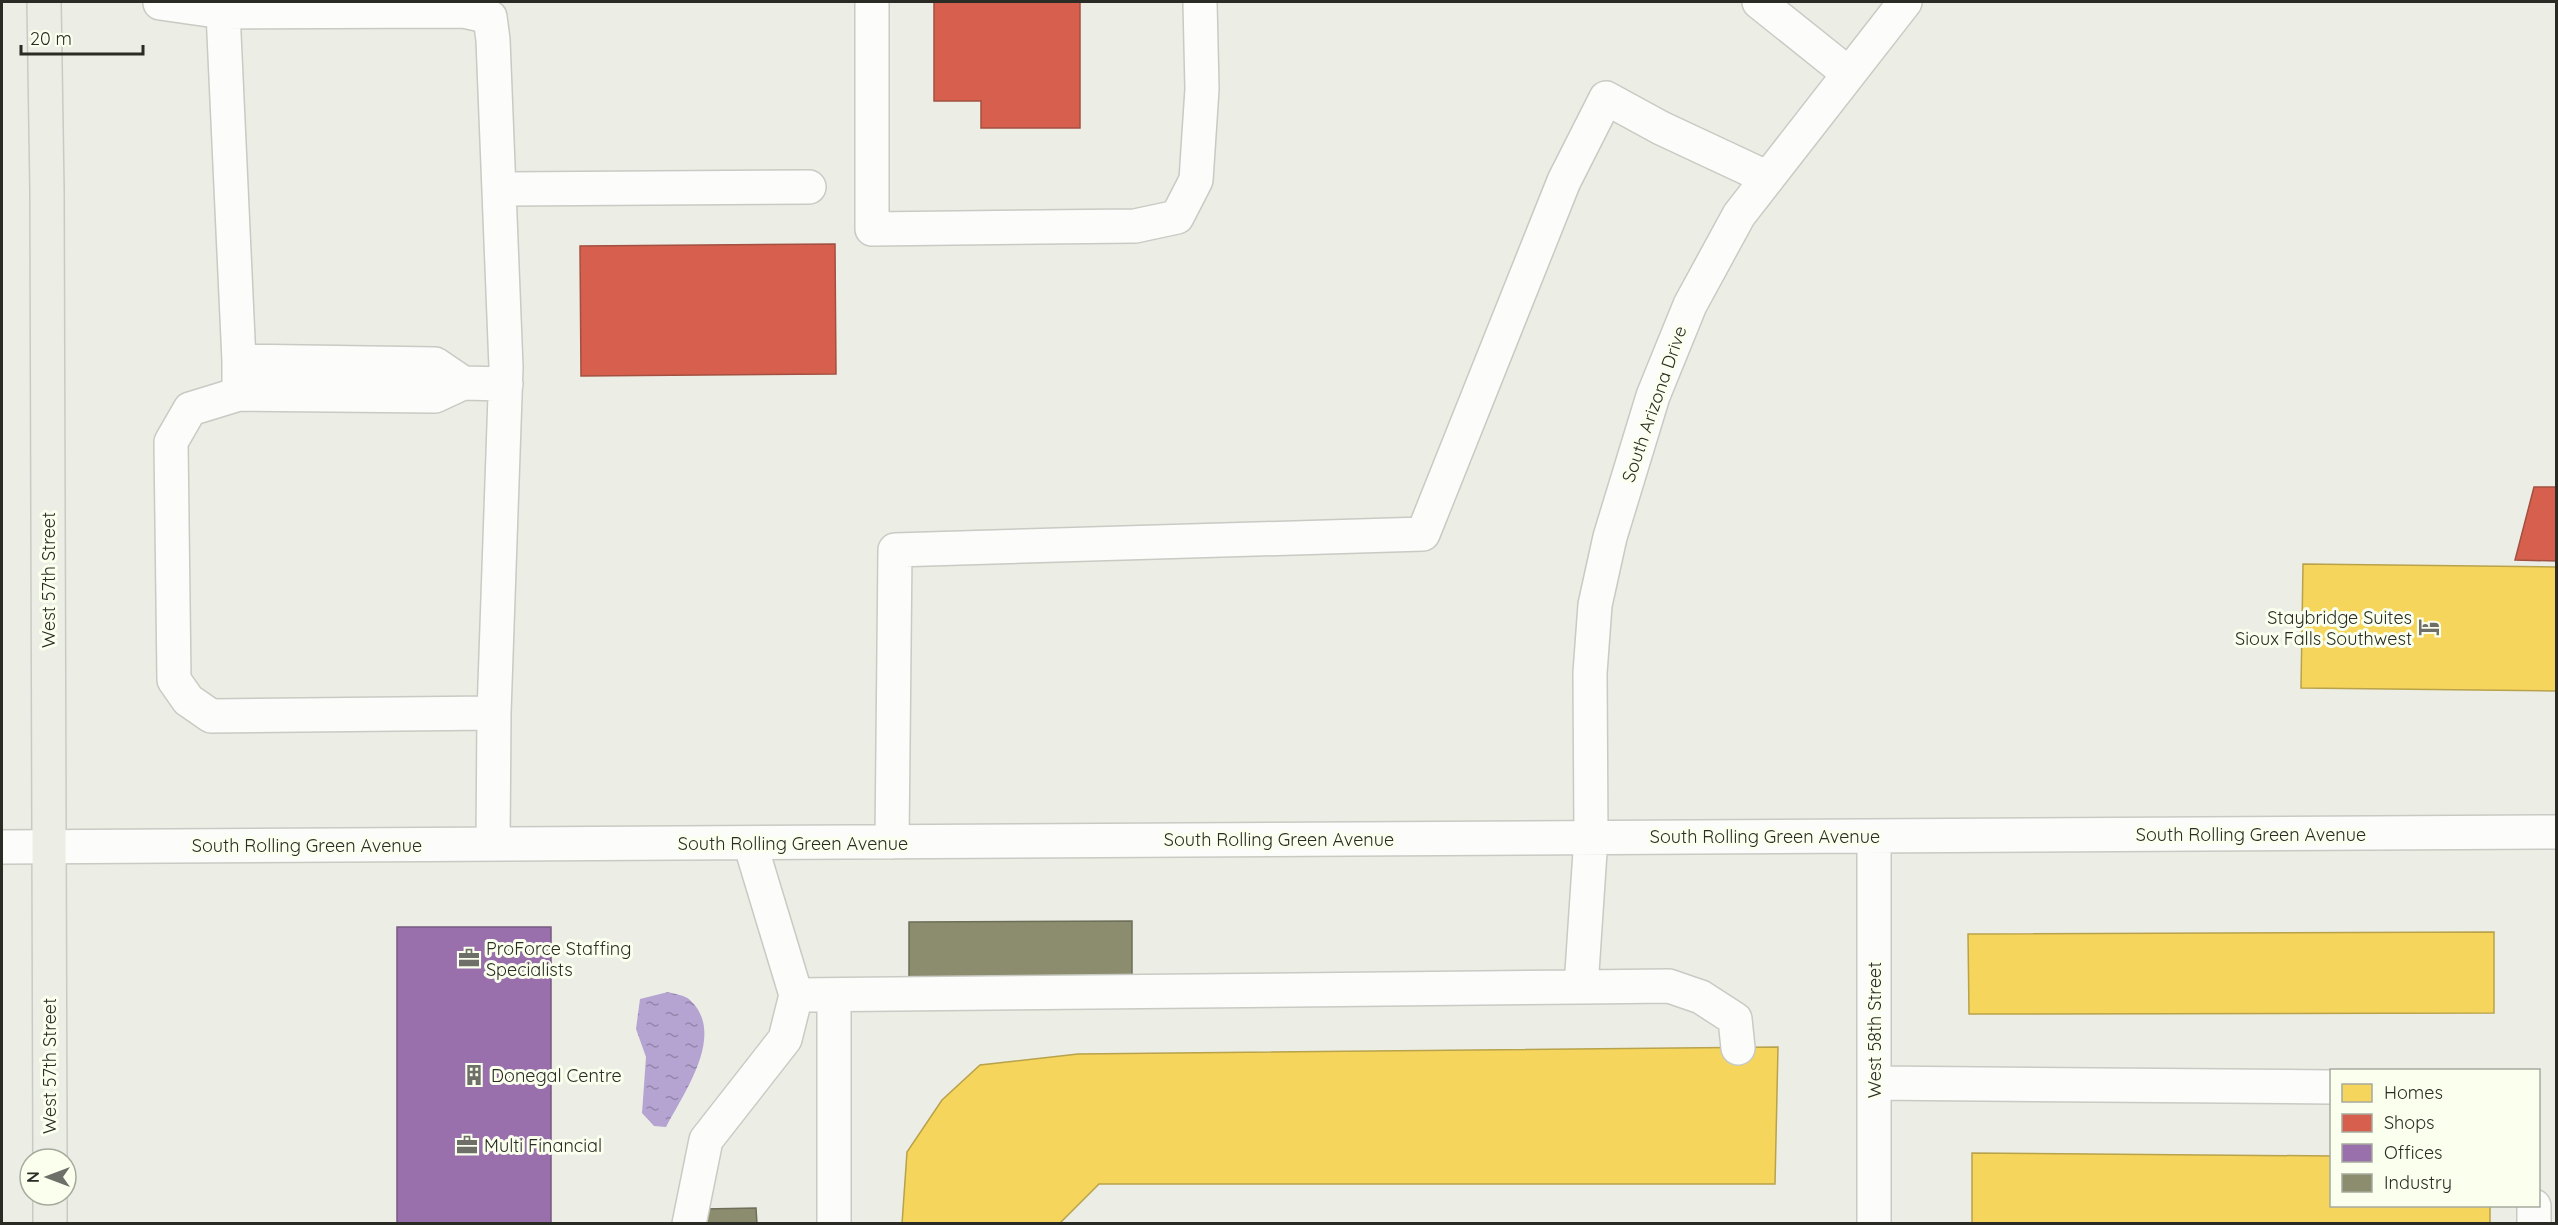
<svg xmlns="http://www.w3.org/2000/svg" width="2558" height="1225" font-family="Quicksand,sans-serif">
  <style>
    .water { fill: url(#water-ripples) }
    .homes { fill: #f6d55c; stroke: #b8a24b; stroke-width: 1.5 }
    .shops { fill: #d6604d; stroke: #a25041; stroke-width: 1.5 }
    .offices { fill: #9970ab; stroke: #775b82; stroke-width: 1.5 }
    .industry { fill: #8c8c6e; stroke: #6e6f58; stroke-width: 1.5 }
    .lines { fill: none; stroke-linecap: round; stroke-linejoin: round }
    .minor-casing { stroke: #c8cac3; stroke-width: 36 }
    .major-casing { stroke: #c9cac5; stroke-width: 36 }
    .minor { stroke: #fcfcfb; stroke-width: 33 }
    .major { stroke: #eceee5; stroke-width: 33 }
    .labels { text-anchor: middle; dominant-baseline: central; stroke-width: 6; stroke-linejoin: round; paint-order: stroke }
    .street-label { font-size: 18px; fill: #292b24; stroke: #faffee }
    .poi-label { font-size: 18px; fill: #292b24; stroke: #faffee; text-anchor: start }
  </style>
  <defs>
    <pattern id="water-ripples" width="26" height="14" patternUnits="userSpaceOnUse" patternTransform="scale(1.5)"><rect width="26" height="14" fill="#b5a3d2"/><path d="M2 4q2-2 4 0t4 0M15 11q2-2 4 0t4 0" fill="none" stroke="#9385aa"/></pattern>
  </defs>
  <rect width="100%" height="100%" fill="#eceee5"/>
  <!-- water -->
  <path class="water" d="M668,992c6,2 17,3 22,8 37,34 -7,94 -24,127l-12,-1 -12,-13 4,-56 -10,-28 4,-30z"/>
  <!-- homes -->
  <path class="homes" d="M2303,564l253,3v124l-255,-3z
    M2494,932v81l-525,1 -1,-80z
    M1778,1047l-3,137h-676l-40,40h-157l5,-72 35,-52 38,-35 98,-11z
    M1972,1153l360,3v50h158v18h-518z"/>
  <!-- shops -->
  <path class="shops" d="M934,2h146v126h-99v-27h-47z
    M835,244l1,130 -255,2 -1,-130z
    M2534,487h22v74l-41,-1z"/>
  <!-- offices -->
  <path class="offices" d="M397,927h154v297h-154z"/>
  <!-- industry -->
  <path class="industry" d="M1132,921v55l-223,1v-55z
    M756,1208l1,16h-53v-15z"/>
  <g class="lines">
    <defs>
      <path id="minor" d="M872,2v227l263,-3 42,-9 19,-37 6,-91 -2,-87
        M1759,2l90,72
        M160,3l63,9 16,349v33l-49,15 -19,33 3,238 14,20 23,16 283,-3
        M223,12l240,-1 27,6 3,23 13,327 -12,346 -1,131
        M499,189l310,-2
        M239,361l196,3 28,19
        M239,394l196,2 28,-13 43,1
        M1874,836v388
        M892,842l3,-292 528,-16 141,-353 42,-83 55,30 107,50
        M750,843l46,152 785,-8 10,-150 -1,-164 5,-68 15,-68 43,-141 37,-91 49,-90 166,-213
        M2,847l2554,-15
        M1581,987l88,-1 32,11 34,22 3,29
        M834,995v229
        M1874,1083l458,4
        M2534,1206v18
        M689,1224l17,-84 79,-101 11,-44"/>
      <path id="major" d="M44,2l3,188 3,969
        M50,1195v29"/>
    </defs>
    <!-- minor casing -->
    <use href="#minor" class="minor-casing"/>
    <!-- major casing -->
    <use href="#major" class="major-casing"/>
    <!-- minor -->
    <use href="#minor" class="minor"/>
    <!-- major -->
    <use href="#major" class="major"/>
  </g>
  <!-- icons -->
  <defs>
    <symbol id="hotel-bare" viewBox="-9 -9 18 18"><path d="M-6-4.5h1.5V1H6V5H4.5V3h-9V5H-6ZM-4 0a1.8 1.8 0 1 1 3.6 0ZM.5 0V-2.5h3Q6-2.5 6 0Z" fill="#6d6f68" stroke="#faffee" stroke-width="2.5" paint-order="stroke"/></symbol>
    <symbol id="office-bare" viewBox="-9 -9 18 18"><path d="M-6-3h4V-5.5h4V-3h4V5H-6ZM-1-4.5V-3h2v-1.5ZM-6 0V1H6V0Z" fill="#6d6f68" stroke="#faffee" stroke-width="2.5" paint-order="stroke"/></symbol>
    <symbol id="building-bare" viewBox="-9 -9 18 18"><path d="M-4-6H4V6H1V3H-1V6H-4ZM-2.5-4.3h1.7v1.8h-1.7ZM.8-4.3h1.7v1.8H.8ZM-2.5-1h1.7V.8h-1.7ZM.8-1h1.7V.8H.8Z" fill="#6d6f68" stroke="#faffee" stroke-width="2.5" paint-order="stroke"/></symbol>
  </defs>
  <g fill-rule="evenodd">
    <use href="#hotel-bare" x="2414" y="612" width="30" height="30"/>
    <use href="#office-bare" x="454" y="943" width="30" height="30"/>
    <use href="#building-bare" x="459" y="1060" width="30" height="30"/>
    <use href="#office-bare" x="452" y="1130" width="30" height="30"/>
  </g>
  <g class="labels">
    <!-- street labels -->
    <g class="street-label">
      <text transform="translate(1654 404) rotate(-71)">South Arizona Drive</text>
      <text transform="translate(48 580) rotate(-90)">West 57th Street</text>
      <text x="2251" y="834">South Rolling Green Avenue</text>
      <text x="1765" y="836">South Rolling Green Avenue</text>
      <text x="1279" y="839">South Rolling Green Avenue</text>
      <text x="793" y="843">South Rolling Green Avenue</text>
      <text x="307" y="845">South Rolling Green Avenue</text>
      <text transform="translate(1874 1030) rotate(-90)">West 58th Street</text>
      <text transform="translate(49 1066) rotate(-90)">West 57th Street</text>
    </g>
    <!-- poi labels -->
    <g class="poi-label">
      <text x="2412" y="617" text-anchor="end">Staybridge Suites<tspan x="2412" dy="21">Sioux Falls Southwest</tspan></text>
      <text x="486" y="948">ProForce Staffing<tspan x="486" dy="21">Specialists</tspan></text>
      <text x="491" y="1075">Donegal Centre</text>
      <text x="484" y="1145">Multi Financial</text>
    </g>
  </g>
  <!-- border -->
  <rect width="2558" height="1225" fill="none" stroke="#292b24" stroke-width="6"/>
  <!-- legend -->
  <rect x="2330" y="1069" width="210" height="138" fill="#faffee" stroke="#a6aa9d" stroke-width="1.5"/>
  <rect x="2342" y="1084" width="30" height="18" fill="#f6d55c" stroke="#a6aa9d" stroke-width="1.5"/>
  <text x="2384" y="1099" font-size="18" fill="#292b24">Homes</text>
  <rect x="2342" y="1114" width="30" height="18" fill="#d6604d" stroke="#a6aa9d" stroke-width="1.5"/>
  <text x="2384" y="1129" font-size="18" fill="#292b24">Shops</text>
  <rect x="2342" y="1144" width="30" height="18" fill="#9970ab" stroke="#a6aa9d" stroke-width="1.5"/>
  <text x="2384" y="1159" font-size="18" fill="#292b24">Offices</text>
  <rect x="2342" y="1174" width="30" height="18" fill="#8c8c6e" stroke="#a6aa9d" stroke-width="1.5"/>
  <text x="2384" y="1189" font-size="18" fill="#292b24">Industry</text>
  <!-- north arrow -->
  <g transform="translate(48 1177) rotate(270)"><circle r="28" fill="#faffee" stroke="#a6aa9d" stroke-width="1.5"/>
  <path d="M0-4.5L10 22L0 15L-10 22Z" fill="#6d6f68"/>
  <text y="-9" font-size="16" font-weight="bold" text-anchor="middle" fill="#292b24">N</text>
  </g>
  <!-- scale -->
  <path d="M21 45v9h122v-9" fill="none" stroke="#292b24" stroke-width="3"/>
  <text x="30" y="45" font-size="18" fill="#292b24" stroke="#faffee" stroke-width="4.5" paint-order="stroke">20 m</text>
</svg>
